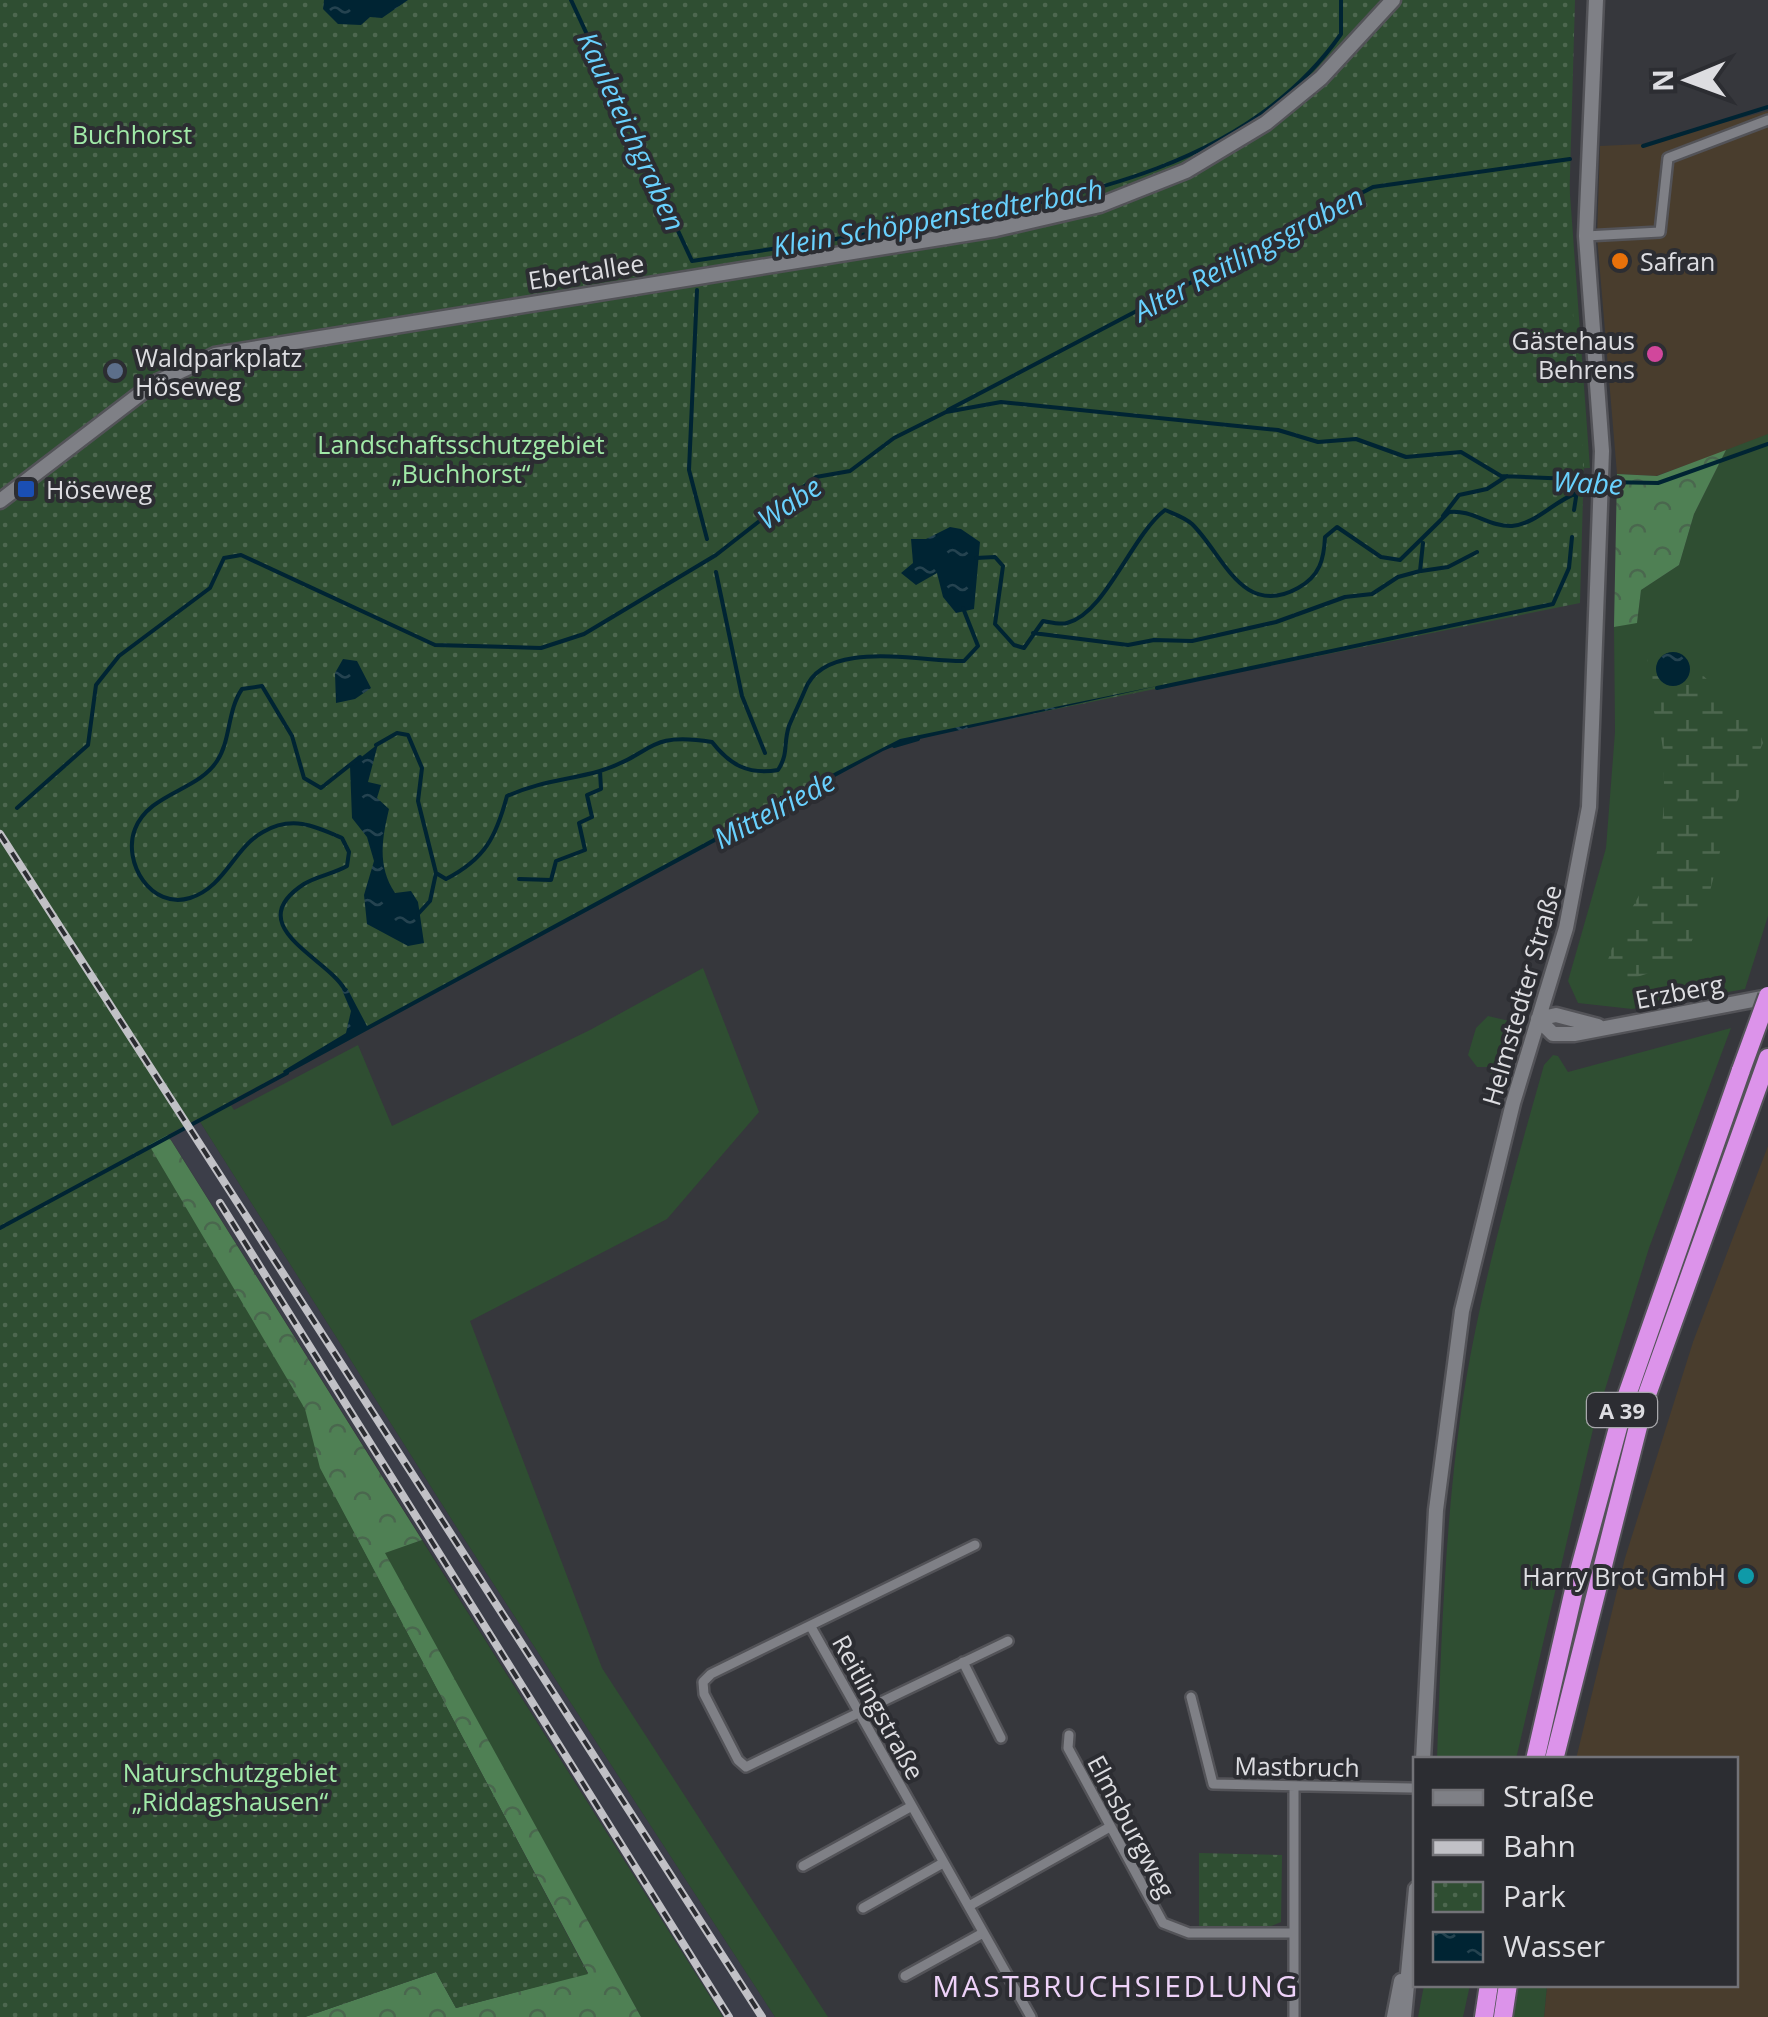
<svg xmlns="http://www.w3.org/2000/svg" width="1768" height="2017" font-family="'Open Sans',sans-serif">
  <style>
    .commercial { fill: #493d2d }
    .built { fill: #3c3e49 }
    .grass { fill: #2f4e32 }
    .forest { fill: url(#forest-crowns) }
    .wetland { fill: url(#wetland-marsh) }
    .park { fill: url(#park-dots) }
    .water { fill: url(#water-ripples) }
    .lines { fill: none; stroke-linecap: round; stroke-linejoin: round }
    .stream { stroke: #002433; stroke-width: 4 }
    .street-casing { stroke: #535358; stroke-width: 14 }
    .secondary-casing { stroke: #535358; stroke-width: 19 }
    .highway-casing { stroke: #535358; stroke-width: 22 }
    .street { stroke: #7f8086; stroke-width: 9 }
    .secondary { stroke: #7f8086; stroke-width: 14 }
    .highway { stroke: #dc93ea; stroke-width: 18 }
    .rail-casing { stroke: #c1c1c6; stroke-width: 8 }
    .rail { stroke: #2c2d32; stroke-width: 4; stroke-dasharray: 11; stroke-linecap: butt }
    .highway-bridge-casing { stroke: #535358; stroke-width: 22; stroke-linecap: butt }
    .highway-bridge { stroke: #dc93ea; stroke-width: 18 }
    .food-dot { fill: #e8710a; stroke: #2c2d32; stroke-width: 4 }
    .hotel-dot { fill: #d1479c; stroke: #2c2d32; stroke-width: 4 }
    .service-dot { fill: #5c6f8a; stroke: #2c2d32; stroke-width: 4 }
    .transit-dot { fill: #1a4fb4; stroke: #2c2d32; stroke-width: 4 }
    .culture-dot { fill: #0f9aa8; stroke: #2c2d32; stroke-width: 4 }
    .labels { text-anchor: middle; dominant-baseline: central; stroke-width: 8; stroke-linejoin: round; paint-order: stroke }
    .shield { fill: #2c2d32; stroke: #a8a8ac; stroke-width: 2.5 }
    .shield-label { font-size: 22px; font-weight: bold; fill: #dddde1 }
    .park-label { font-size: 25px; fill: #a1eaa8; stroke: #2c2d32 }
    .poi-label { font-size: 25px; fill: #dddde1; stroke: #2c2d32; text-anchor: start }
    .street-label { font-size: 25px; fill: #dddde1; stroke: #2c2d32 }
    .water-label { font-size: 28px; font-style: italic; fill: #69d1fe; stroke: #2c2d32 }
    .quarter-label { font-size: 30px; letter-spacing: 2.5px; fill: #eed2f9; stroke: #2c2d32 }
  </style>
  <defs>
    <pattern id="forest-crowns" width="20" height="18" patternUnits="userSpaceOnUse" patternTransform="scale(2.5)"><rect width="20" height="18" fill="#4f8054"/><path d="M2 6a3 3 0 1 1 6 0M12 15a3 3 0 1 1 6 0" fill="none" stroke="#4a674e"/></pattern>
    <pattern id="wetland-marsh" width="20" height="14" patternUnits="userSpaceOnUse" patternTransform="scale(2.5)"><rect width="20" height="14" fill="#2f4e32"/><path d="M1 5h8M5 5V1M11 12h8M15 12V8" fill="none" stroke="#4d674f"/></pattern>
    <pattern id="park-dots" width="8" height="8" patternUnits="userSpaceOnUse" patternTransform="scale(2.5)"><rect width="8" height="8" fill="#2f4e32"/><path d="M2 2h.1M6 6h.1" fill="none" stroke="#4d674f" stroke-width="1.8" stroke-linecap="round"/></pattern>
    <pattern id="water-ripples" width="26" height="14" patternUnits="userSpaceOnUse" patternTransform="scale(2.5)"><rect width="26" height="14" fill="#002433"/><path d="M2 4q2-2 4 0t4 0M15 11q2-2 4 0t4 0" fill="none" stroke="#254350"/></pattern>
  </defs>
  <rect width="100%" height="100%" fill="#36373c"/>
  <!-- commercial -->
  <path class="commercial" d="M1768,111v325l-112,40 -39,-2 -20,-238 3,-90 43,-2z
    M1768,1146v871h-224l3,-32 189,-1v-224l-160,-1 49,-201 68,-216z"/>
  <!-- built -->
  <path class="built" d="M0,814l66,96 386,610 323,497h-52l-723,-1149z"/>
  <!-- grass -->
  <path class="grass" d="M1567,153l23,315 -84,4 -1388,452 116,186 124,-65 34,81 198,-96 113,-62 56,144 -92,107 -197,102 132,347 226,349h-53l-323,-497 -386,-610z
    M1768,434v482l-23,73 -113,20 -54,-6 -10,-22 38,-133 9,-116 -1,-105 23,-5 4,-32 38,-25 15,-51 32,-64z
    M1488,1016l30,7 -18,67 -13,-23h-10l-9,-12 8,-27z
    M1731,1028l-82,220 -55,177 -78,334h-79c4,-115 8,-233 24,-347 17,-118 51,-233 83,-347l9,-10 5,1 10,16z
    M422,1540l301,477h-82l-257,-464z
    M1424,1985h46l-7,32h-45z
    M1518,1985h29l-3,32h-34z"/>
  <!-- forest -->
  <path class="forest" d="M1726,450l-32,64 -15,51 -38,25 -4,33 -23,4 3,-153 40,2z
    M0,868l422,672 -37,13 256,464h-336l131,-45 20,36 132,-35z"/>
  <!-- wetland -->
  <path class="wetland" d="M1664,646l16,8 78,73 5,16 -36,81 -20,79 -16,40 -24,24 -45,15 -15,-19c9,-32 26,-54 40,-83 19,-39 18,-86 16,-129 -1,-29 -30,-79 -9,-103z"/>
  <!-- park -->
  <path class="park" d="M0,0h1575l-7,245 16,216 -4,142 -642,130 -52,15 -737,397 156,264 15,59 268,506 -132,34 -20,-36 -131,45h-305z
    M1199,1853l83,2 -1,67 -17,7 -65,-3z"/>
  <!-- water -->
  <path class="water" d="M324,0h84l-26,18 -12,-1 -9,8 -23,-1 -15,-15z
    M950,527l11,2 19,13 -6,67 -18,4 -13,-16 -6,-24 -21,12 -15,-12 12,-10 -2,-24h15z
    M1656 669a17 17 0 1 1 34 0a17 17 0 1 1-34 0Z
    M343,659l14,2 14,27 -16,11 -19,4 -1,-30z
    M1162,685l-260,58 -19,8 -598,324 -2,-4 63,-38 5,-22 -9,-21 5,-2 20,38 413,-224v-6l7,1 113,-58z
    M378,744l-10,38 13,3 -4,13 12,11c-7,30 -12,57 6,84l16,-2 7,11 6,41 -16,3 -41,-22 -3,-29 10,-34 -7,-24 -15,-19 -2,-52z"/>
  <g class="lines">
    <!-- stream -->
    <path class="stream" d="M571,0l121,261c81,-12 160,-24 240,-38 147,-26 317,-57 409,-189v-34
      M1643,146l125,-39
      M697,290l-8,180 18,69
      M948,410l425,-223 197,-28
      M1605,482l53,1 110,-39
      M1574,510l5,-32
      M1443,516l16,-21 28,-6 20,-13
      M976,558l19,-1 8,9 -8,58 19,21 10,3 19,-27c6,1 18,4 24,2 39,-10 64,-87 98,-113 9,4 19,7 27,14 31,30 50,95 106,64 22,-12 26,-29 27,-51l12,-10 44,30 19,3 49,-48c23,-3 40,15 63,14 24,-2 42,-25 65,-33
      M1421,571l27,-4 29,-15
      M716,572l26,124 23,57
      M1033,633l95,12 26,-5 38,1 84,-19 69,-25 27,-3 26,-17 22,-6 3,-28
      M1157,688l396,-84 16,-36 3,-31
      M376,745l21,-12 11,2 14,33 -4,33 18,72 -6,28 -12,13
      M894,746l24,-7
      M17,808l71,-63 8,-60 23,-29 91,-68 14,-30 17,-3 194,90 106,3 43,-14 132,-79 100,-78 34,-6 44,-33 52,-26 55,-10 277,28 40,12 38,-3 50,18 55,-5 40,24 94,4
      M436,873l10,6c39,-20 50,-42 61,-83 37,-16 58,-15 93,-25 54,-16 44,-40 112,-29 18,23 36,33 66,28 11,-17 5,-26 11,-44 5,-12 11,-24 16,-36 19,-52 116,-28 159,-29l14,-15 -15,-38
      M519,879l32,1 5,-19 29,-11 -6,-27 13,-6 -5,-22 14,-6 -1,-18
      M345,990c-17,-32 -106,-64 -41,-106 13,-8 29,-10 43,-18l2,-14 -7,-14c-27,-12 -50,-23 -79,-6 -29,16 -38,55 -73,66 -39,12 -68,-36 -55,-69 14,-36 63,-38 82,-68 14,-21 10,-50 25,-72l20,-3 30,50 12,42 17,10 39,-31
      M0,1228l287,-155"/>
    <defs>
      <path id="street" d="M1586,236l74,-4 8,-74 100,-38
        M975,1545l-264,129 -8,8 1,12 34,66 8,7 262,-126
        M811,1627l220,390
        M963,1662l38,76
        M1191,1697l22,87 198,4
        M1069,1735l-1,13 95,175 26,10h104
        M1294,1787v230
        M803,1866l109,-60
        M969,1906l139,-78
        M863,1908l80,-45
        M905,1976l78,-43"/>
      <path id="secondary" d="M0,501l153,-117 62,-29 781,-126 104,-24 86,-34 80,-48 55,-45 72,-78
        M1538,1019l15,15h21l194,-37
        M1538,1019l18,-4 42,11
        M1423,1760l13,-250 26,-199 51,-208 53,-175 23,-121 13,-356 -16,-215 10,-236
        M1394,2017l7,-36
        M1404,2017l12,-128"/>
      <path id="highway" d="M1535,1760l39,-170 52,-192 115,-328
        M1554,1760l90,-357 124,-345
        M1484,2017l5,-33
        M1503,2017l5,-33"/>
    </defs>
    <!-- street casing -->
    <use href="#street" class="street-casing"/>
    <!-- secondary casing -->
    <use href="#secondary" class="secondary-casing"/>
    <!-- highway casing -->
    <use href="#highway" class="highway-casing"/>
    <!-- street -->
    <use href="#street" class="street"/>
    <!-- secondary -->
    <use href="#secondary" class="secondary"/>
    <!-- highway -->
    <use href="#highway" class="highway"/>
    <defs>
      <path id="rail" d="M0,834l762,1183
        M220,1203l509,814"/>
    </defs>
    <!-- rail casing -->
    <use href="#rail" class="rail-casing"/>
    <!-- rail -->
    <use href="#rail" class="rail"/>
    <defs>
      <path id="highway-bridge" d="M1741,1070l27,-74"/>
    </defs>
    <!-- highway-bridge casing -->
    <use href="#highway-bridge" class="highway-bridge-casing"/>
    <!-- highway-bridge -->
    <use href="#highway-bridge" class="highway-bridge"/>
  </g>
  <!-- markers -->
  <circle class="food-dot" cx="1620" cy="261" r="10"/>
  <circle class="hotel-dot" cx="1655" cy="354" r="10"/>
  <circle class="service-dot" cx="115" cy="371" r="10"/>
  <rect class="transit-dot" x="16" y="479" width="20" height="20" rx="5"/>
  <circle class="culture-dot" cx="1746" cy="1576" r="10"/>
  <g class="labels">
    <!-- shield labels -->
    <rect class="shield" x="1587" y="1393" width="70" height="34" rx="8"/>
    <g class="shield-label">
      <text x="1622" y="1410">A 39</text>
    </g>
    <!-- park labels -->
    <g class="park-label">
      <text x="132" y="134">Buchhorst</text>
      <text x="461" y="444">Landschaftsschutzgebiet<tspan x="461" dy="29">„Buchhorst“</tspan></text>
      <text x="230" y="1772">Naturschutzgebiet<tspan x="230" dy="29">„Riddagshausen“</tspan></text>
    </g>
    <!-- poi labels -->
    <g class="poi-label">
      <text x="1640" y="261">Safran</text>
      <text x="1635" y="340" text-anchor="end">Gästehaus<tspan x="1635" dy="29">Behrens</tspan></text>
      <text x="135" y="357">Waldparkplatz<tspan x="135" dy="29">Höseweg</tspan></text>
      <text x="46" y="489">Höseweg</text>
      <text x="1726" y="1576" text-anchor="end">Harry Brot GmbH</text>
    </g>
    <!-- street labels -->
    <g class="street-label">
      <text transform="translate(586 271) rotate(-9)">Ebertallee</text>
      <text transform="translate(1679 991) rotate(-11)">Erzberg</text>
      <text transform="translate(1521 995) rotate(-74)">Helmstedter Straße</text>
      <text transform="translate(879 1707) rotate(61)">Reitlingstraße</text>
      <text transform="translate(1297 1766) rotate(1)">Mastbruch</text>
      <text transform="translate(1132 1826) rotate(62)">Elmsburgweg</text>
    </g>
    <!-- water labels -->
    <g class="water-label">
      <text transform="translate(632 131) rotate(65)">Kauleteichgraben</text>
      <text transform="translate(938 217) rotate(-10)">Klein Schöppenstedterbach</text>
      <text transform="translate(1248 253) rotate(-28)">Alter Reitlingsgraben</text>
      <text transform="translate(1588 482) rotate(3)">Wabe</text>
      <text transform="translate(789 502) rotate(-34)">Wabe</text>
      <text transform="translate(774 809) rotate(-28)">Mittelriede</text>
    </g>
    <!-- quarter labels -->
    <g class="quarter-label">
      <text x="1116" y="1985">MASTBRUCHSIEDLUNG</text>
    </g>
  </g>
  <!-- legend -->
  <rect x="1413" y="1757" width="325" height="230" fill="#2c2d32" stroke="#737378" stroke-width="2.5"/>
  <rect x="1433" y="1790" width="50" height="15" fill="#7f8086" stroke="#737378" stroke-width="2.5"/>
  <text x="1503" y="1807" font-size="30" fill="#dddde1">Straße</text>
  <rect x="1433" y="1840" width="50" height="15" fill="#c1c1c6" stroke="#737378" stroke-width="2.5"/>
  <text x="1503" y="1857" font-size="30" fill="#dddde1">Bahn</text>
  <rect x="1433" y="1882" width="50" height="30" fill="url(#park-dots)" stroke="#737378" stroke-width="2.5"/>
  <text x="1503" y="1907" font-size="30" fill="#dddde1">Park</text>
  <rect x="1433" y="1932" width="50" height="30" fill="url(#water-ripples)" stroke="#737378" stroke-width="2.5"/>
  <text x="1503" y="1957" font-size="30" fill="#dddde1">Wasser</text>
  <!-- north arrow -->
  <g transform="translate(1688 80) rotate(269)" stroke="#2c2d32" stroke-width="8" paint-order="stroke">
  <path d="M0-8L18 38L0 25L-18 38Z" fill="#dddde1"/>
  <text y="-15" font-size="28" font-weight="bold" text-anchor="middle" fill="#dddde1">N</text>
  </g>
</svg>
